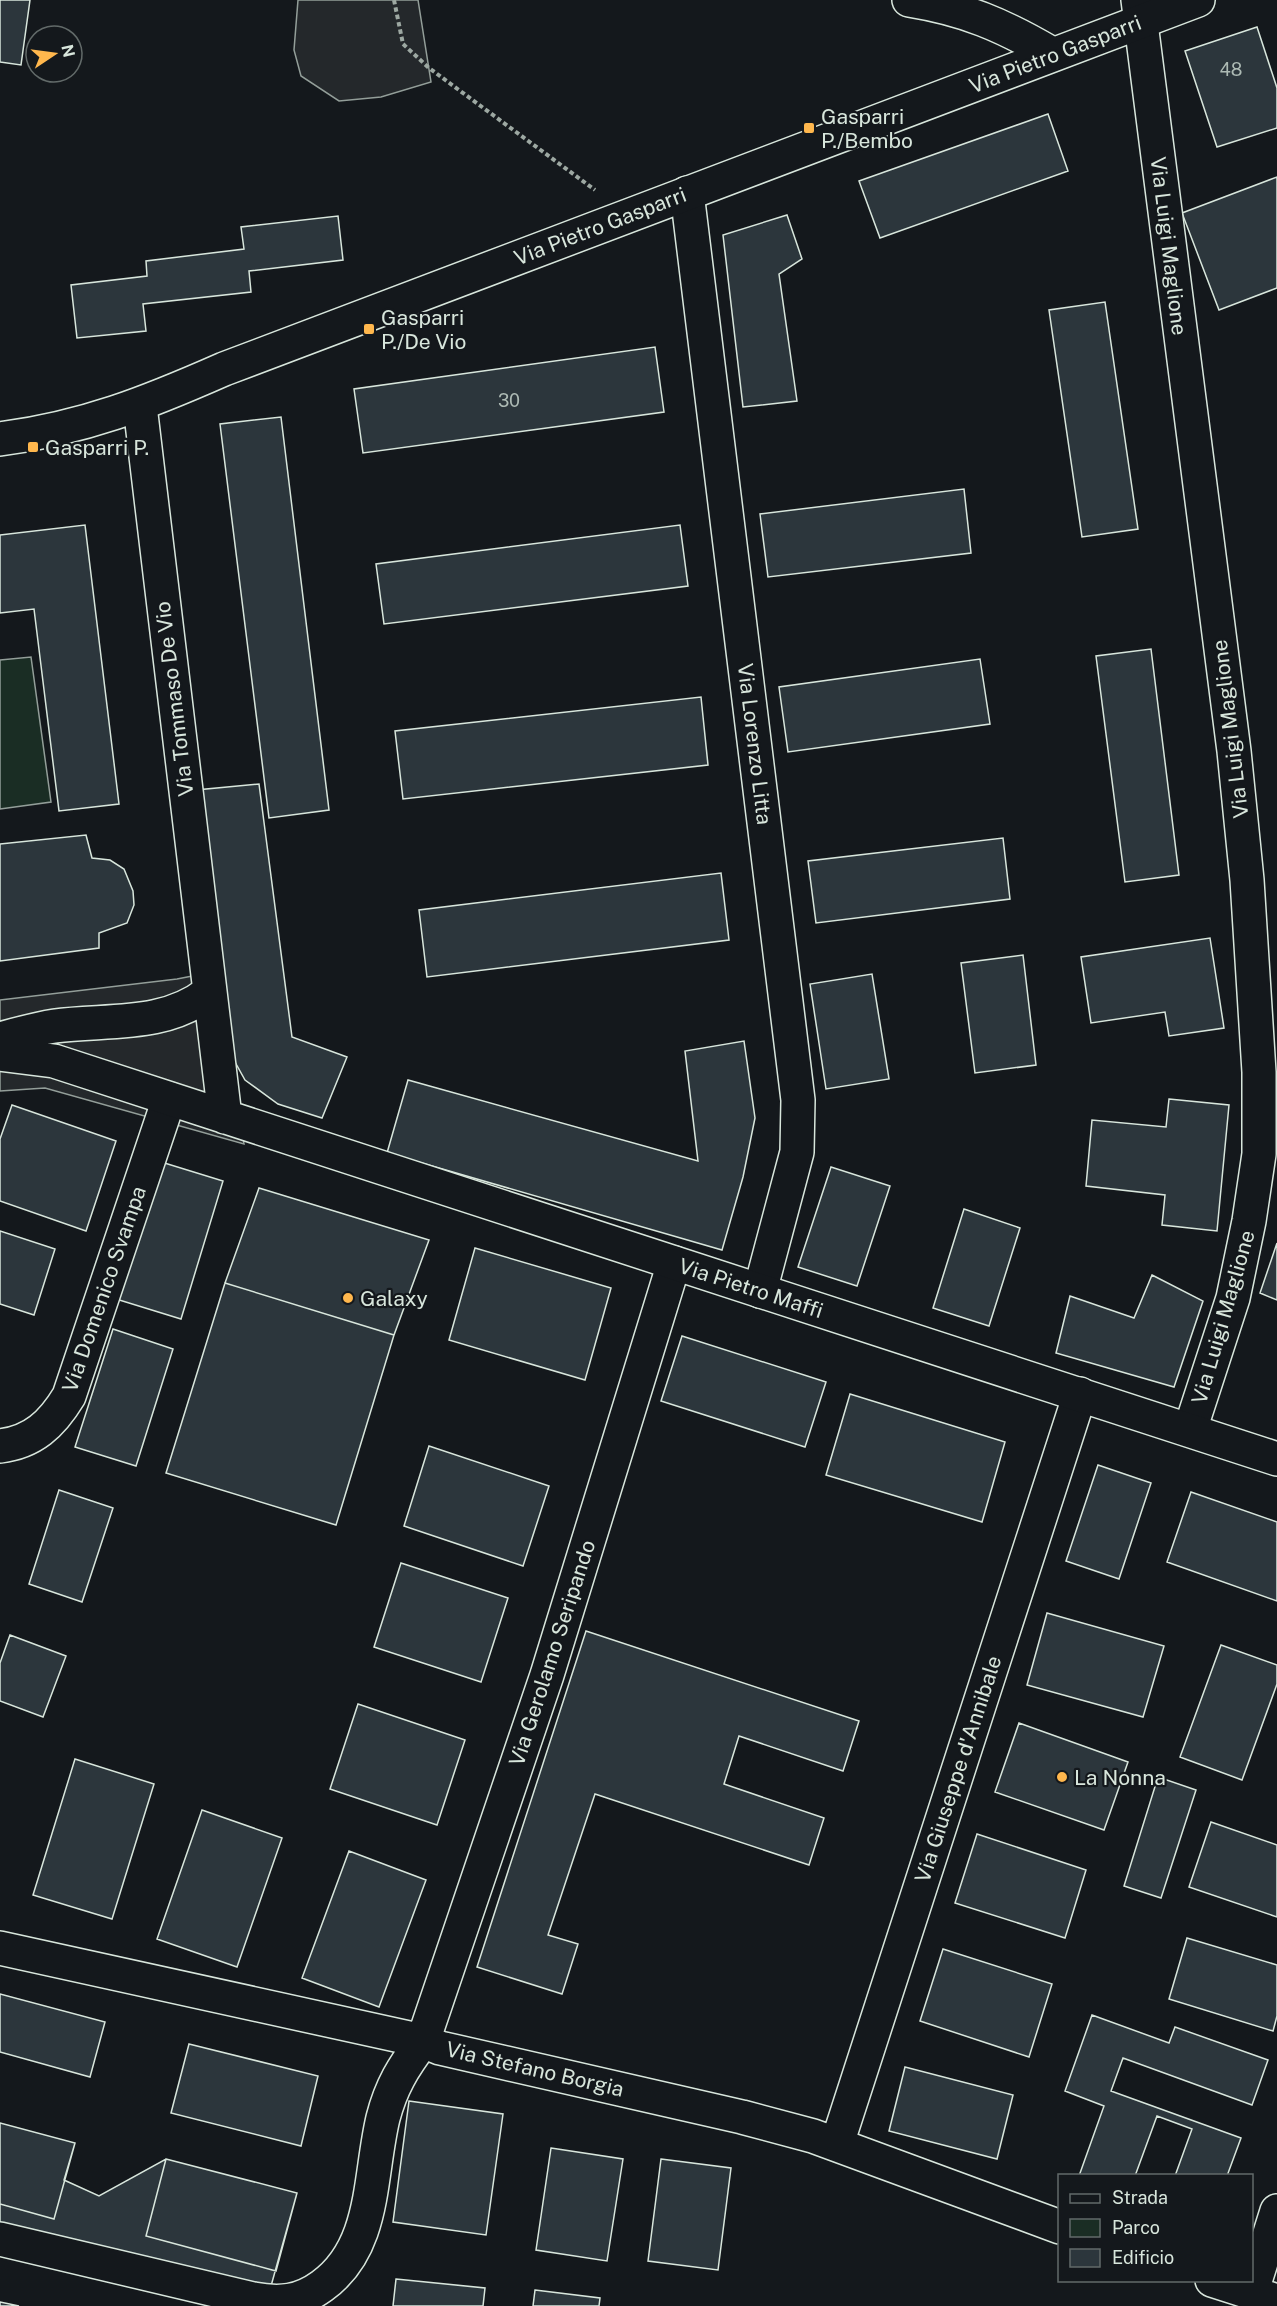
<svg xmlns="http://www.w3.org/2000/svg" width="1277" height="2306" font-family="'Public Sans',sans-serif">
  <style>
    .green { fill: #1a2d24; stroke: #939e99; stroke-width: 1.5 }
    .parking { fill: #24282b; stroke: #939e99; stroke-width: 1.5 }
    .building { fill: #2c363c; stroke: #d8e6dc; stroke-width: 1.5 }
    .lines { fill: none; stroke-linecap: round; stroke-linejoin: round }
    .street-casing { stroke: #d8e6dc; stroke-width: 36 }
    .secondary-casing { stroke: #d8e6dc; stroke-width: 36 }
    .path { stroke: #9da8a2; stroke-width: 4; stroke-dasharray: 4.5 3; stroke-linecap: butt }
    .street { stroke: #14181c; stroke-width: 33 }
    .secondary { stroke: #14181c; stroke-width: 33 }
    .poi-dot { fill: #ffb74d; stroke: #14181c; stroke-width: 2 }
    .labels { text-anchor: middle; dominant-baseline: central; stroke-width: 4.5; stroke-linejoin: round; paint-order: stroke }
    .number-label { font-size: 18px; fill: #adbab4 }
    .street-label { font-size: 21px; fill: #d8e6dc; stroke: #14181c }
    .poi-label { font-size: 21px; fill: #d8e6dc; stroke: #14181c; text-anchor: start }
  </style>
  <rect width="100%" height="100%" fill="#14181c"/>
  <!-- green -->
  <path class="green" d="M31,657l20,145 -51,7v-149z"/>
  <!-- parking -->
  <path class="parking" d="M298,0h120l13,82 -50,15 -42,4 -38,-25 -7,-26z
    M218,971l26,173 -199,-56 -45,3v-91l177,-21z"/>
  <!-- building -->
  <path class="building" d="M0,0h30l-9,65 -21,-3z
    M1257,27l20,61v40l-60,19 -32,-96z
    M1048,114l20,57 -188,67 -21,-57z
    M1277,177v111l-58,22 -37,-97z
    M787,215l15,44 -23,15 18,127 -54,6 -20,-172z
    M338,216l5,44 -94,11 2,21 -108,12 3,27 -69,7 -6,-53 76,-9 -1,-15 98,-12 -3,-22z
    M1105,302l33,227 -56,8 -33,-227z
    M655,347l9,65 -301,41 -9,-64z
    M281,417l48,393 -60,8 -49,-394z
    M964,489l7,64 -203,24 -8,-63z
    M85,525l34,279 -60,7 -25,-202 -34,4v-78z
    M680,525l8,61 -304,38 -8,-60z
    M1151,649l28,226 -54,7 -29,-226z
    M980,659l10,65 -202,28 -9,-65z
    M701,697l7,68 -305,34 -8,-68z
    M259,784l33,253 55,20 -25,61 -44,-14 -33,-24 -15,-27 -34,-263z
    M86,835l6,23 18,2 14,9 9,22 1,14 -7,18 -28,10v15l-99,13v-117z
    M1003,838l7,61 -194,24 -8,-62z
    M721,873l8,67 -302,37 -8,-67z
    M1210,938l14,90 -55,8 -4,-24 -74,11 -10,-66z
    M1023,955l13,110 -61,8 -14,-110z
    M872,974l17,105 -63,10 -16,-105z
    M744,1041l11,77 -12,59 -21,73 -335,-97 21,-73 290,81 -13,-110z
    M1169,1099l60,6 -12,126 -55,-6 3,-30 -79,-9 6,-66 74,7z
    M12,1105l104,36 -30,90 -86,-30v-62z
    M158,1161l65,20 -42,138 -65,-20z
    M831,1167l59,19 -33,100 -59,-19z
    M259,1188l170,52 -35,95 -169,-52z
    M964,1209l56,19 -31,98 -56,-18z
    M0,1231l55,18 -21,66 -34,-11z
    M1277,1243v57l-17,-7z
    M475,1248l136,40 -26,92 -136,-40z
    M1152,1275l51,26 -29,86 -118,-34 14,-57 64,22z
    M225,1283l169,52 -58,190 -170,-52z
    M113,1329l60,20 -37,117 -61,-19z
    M682,1336l144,46 -21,65 -144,-46z
    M850,1394l155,48 -23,80 -156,-47z
    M429,1446l120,40 -26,80 -119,-40z
    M1098,1465l53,18 -32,96 -53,-18z
    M59,1490l54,18 -31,94 -53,-18z
    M1191,1492l86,30v79l-110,-39z
    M401,1563l107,35 -27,84 -107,-35z
    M1047,1613l117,33 -21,71 -116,-32z
    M586,1631l273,90 -16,50 -104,-35 -15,48 100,34 -15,47 -214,-71 -47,141 30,9 -16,50 -85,-27z
    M10,1635l56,21 -23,61 -43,-16v-38z
    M1221,1645l56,20v19l-35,96 -62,-23z
    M358,1704l107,36 -28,85 -107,-36z
    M1019,1723l109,39 -24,68 -109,-38z
    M75,1759l79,25 -42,135 -79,-24z
    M1158,1777l38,13 -35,108 -37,-12z
    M202,1810l80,28 -45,129 -80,-28z
    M1211,1822l66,23v72l-88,-30z
    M977,1834l109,36 -21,68 -110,-35z
    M349,1851l77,29 -47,127 -77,-29z
    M1187,1938l90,27v51l-4,15 -104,-32z
    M943,1949l109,35 -23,73 -109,-36z
    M0,1994l105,28 -15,55 -90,-25z
    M1092,2015l77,28 6,-16 93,33 -16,45 -129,-47 -12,33 130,47 -14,38h-52l17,-47 -35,-13 -22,60h-56l25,-70 -39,-15z
    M189,2044l129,32 -17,70 -130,-33z
    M905,2067l108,28 -16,64 -108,-28z
    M409,2101l94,13 -17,121 -93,-13z
    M0,2123l75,20 -21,76 -54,-15z
    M0,2123l75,20 -11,37 35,16 67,-37 131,34 -26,93 -271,-59z
    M551,2148l72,11 -16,102 -71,-11z
    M166,2159l131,34 -21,78 -130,-35z
    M661,2159l70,9 -13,102 -70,-9z
    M396,2279l89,9 -2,18h-90z
    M535,2290l65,8 -1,8h-66z
    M0,2302l19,4h-19z"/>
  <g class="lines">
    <defs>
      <path id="street" d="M1138,0l96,751 13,129 12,192v82l-10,67 -16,77 -43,132
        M687,193l111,907 -1,52 -37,139
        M0,1446c33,-4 52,-22 69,-50l100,-297
        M0,1948l423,93 17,7 302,69 71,19 247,91
        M837,2144l243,-750
        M0,2239l253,60c27,5 47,3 69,-13 54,-39 47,-110 61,-168 8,-31 20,-51 40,-77l124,-366 127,-412
        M1212,2280l65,21
        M1251,2294l26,-83"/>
      <path id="secondary" d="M909,0c56,9 94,25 143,54
        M140,406l85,711
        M0,439c84,-11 147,-36 224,-70l974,-369
        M0,1039c18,-5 36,-10 55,-13 51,-7 109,2 153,-33
        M0,1054l54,7 1223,398"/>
    </defs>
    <!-- street casing -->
    <use href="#street" class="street-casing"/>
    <!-- secondary casing -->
    <use href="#secondary" class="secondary-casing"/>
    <!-- path -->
    <path class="path" d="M394,0l9,44 26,24 166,122"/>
    <!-- street -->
    <use href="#street" class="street"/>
    <!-- secondary -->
    <use href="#secondary" class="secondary"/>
  </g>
  <!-- markers -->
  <g class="poi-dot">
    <rect x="803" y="122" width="12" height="12" rx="3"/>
    <rect x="363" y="323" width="12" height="12" rx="3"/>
    <rect x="27" y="441" width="12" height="12" rx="3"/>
    <circle cx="348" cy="1298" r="6"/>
    <circle cx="1062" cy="1777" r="6"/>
  </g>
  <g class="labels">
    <!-- number labels -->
    <g class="number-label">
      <text x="1231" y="69">48</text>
      <text x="509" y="400">30</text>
    </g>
    <!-- street labels -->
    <g class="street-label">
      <text transform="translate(1055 54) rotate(-21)">Via Pietro Gasparri</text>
      <text transform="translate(600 226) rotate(-21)">Via Pietro Gasparri</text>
      <text transform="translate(1169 246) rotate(83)">Via Luigi Maglione</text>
      <text transform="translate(174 699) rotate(-97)">Via Tommaso De Vio</text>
      <text transform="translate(1230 729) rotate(-97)">Via Luigi Maglione</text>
      <text transform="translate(755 744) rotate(83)">Via Lorenzo Litta</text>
      <text transform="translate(751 1288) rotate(18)">Via Pietro Maffi</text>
      <text transform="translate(104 1289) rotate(-71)">Via Domenico Svampa</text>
      <text transform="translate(1223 1317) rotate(-74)">Via Luigi Maglione</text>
      <text transform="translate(552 1653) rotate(-72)">Via Gerolamo Seripando</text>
      <text transform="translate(958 1769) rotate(-72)">Via Giuseppe d'Annibale</text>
      <text transform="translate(535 2069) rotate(13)">Via Stefano Borgia</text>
    </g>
    <!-- poi labels -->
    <g class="poi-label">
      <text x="821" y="116">Gasparri<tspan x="821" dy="24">P./Bembo</tspan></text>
      <text x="381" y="317">Gasparri<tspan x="381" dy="24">P./De Vio</tspan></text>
      <text x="45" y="447">Gasparri P.</text>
      <text x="360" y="1298">Galaxy</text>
      <text x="1074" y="1777">La Nonna</text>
    </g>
  </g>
  <!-- legend -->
  <rect x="1058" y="2174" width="195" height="108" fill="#14181c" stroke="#626a69" stroke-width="1.5"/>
  <rect x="1070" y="2194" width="30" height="9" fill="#14181c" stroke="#626a69" stroke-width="1.5"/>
  <text x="1112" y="2204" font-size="18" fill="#d8e6dc">Strada</text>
  <rect x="1070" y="2219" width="30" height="18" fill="#1a2d24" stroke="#626a69" stroke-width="1.5"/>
  <text x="1112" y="2234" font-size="18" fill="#d8e6dc">Parco</text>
  <rect x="1070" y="2249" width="30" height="18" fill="#2c363c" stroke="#626a69" stroke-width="1.5"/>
  <text x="1112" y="2264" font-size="18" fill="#d8e6dc">Edificio</text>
  <!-- north arrow -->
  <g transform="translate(54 54) rotate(77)"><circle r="28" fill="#14181c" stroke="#626a69" stroke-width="1.5"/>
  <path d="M0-4.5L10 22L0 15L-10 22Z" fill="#ffb74d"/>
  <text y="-9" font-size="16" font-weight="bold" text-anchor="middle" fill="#d8e6dc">N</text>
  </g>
</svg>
